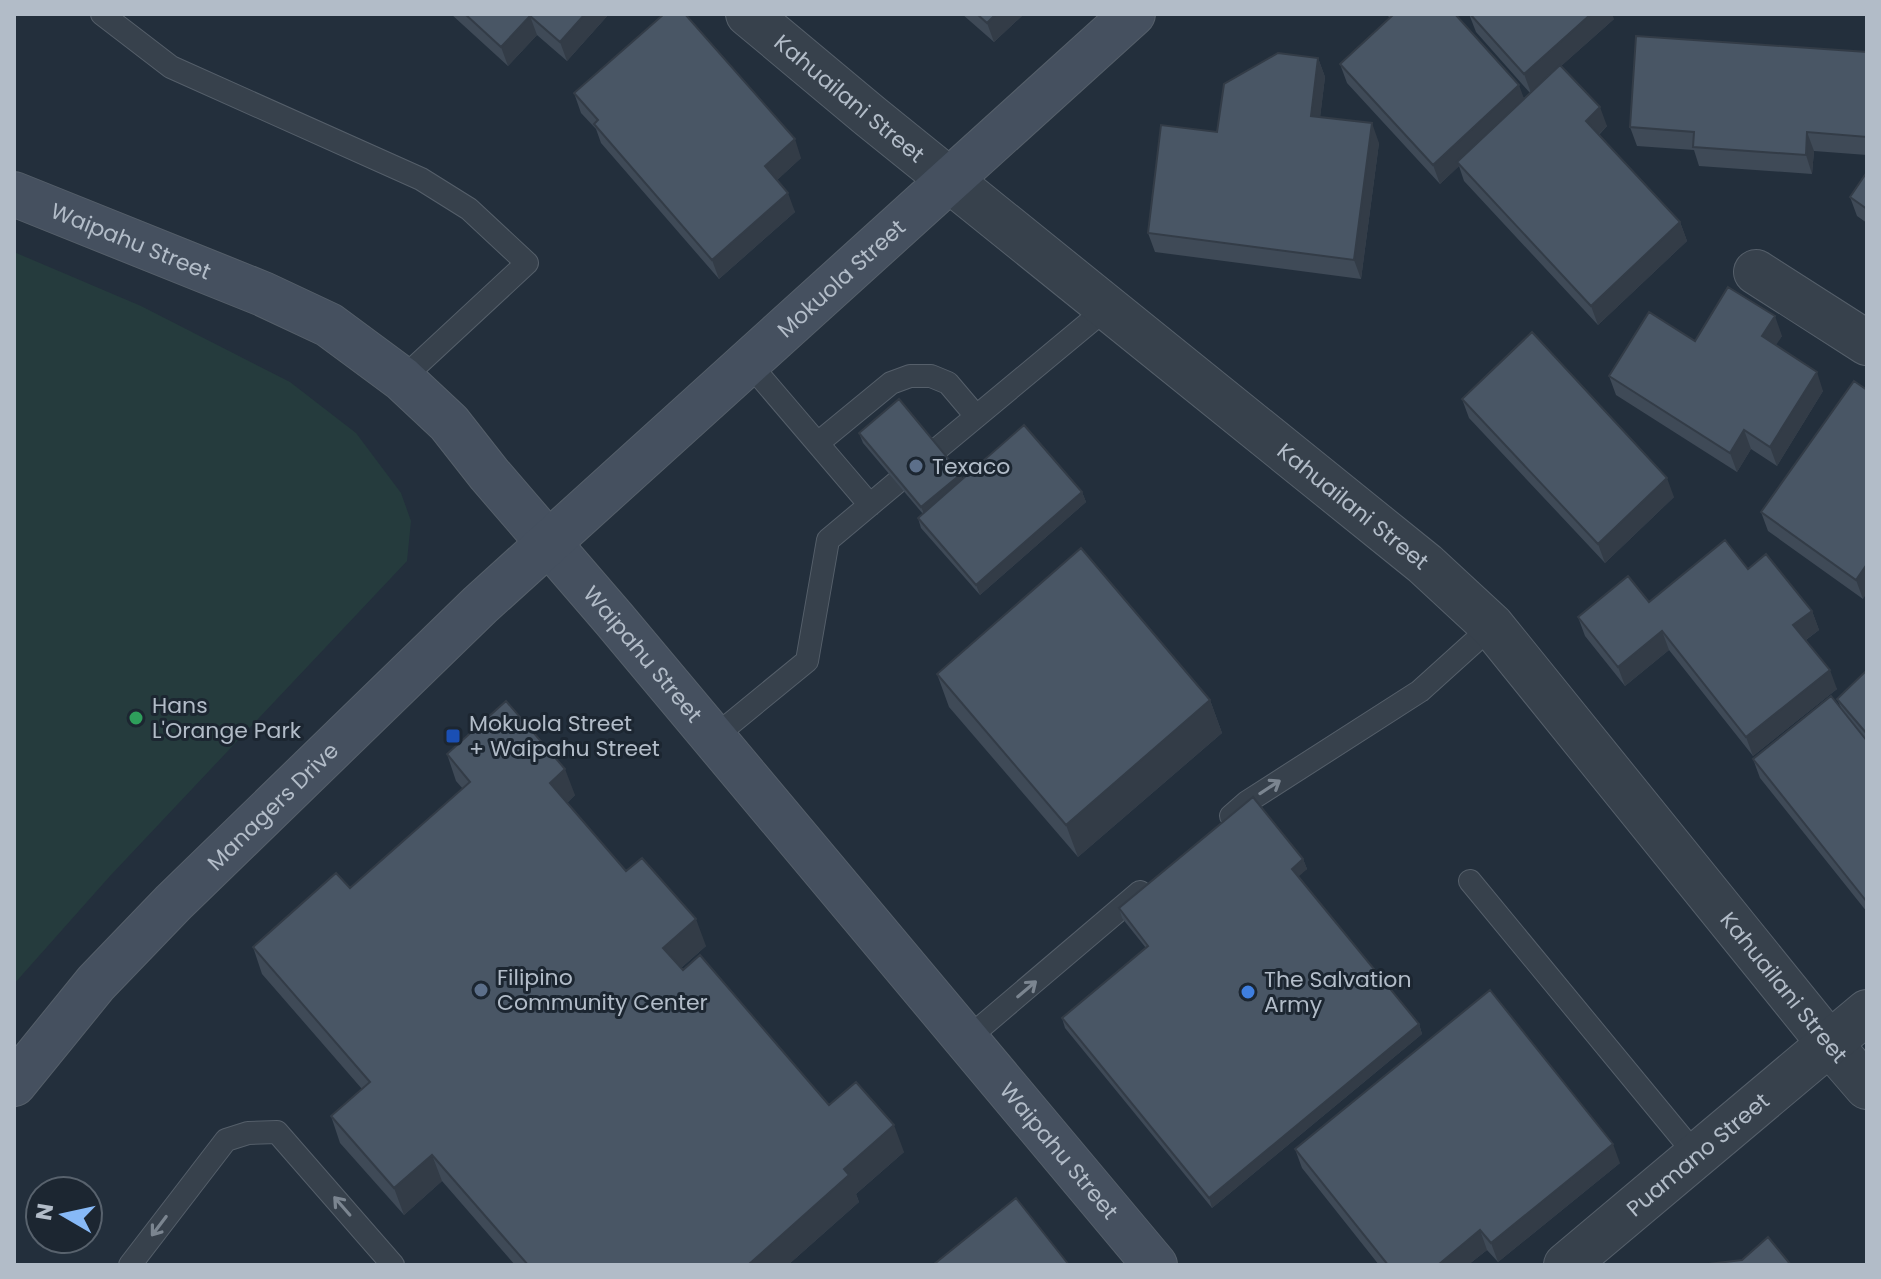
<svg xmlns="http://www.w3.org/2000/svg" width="1881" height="1279" font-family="Poppins,sans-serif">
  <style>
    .green { fill: #253b3d }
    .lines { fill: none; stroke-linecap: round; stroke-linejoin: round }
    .lane-casing { stroke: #555f6a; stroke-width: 24 }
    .street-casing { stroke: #555f6a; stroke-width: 46 }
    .secondary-casing { stroke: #555f6a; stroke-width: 46 }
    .lane { stroke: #37414c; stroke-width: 22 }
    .street { stroke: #37414c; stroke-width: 44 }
    .secondary { stroke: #45505f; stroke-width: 44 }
    .wall { fill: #3f4a57 }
    .shaded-wall { fill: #333c47 }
    .building { fill: #495665; stroke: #333c47; stroke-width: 2 }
    .oneway { stroke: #7b8590 }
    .service-dot { fill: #5c6f8a; stroke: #1c2631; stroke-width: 3 }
    .leisure-dot { fill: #2e9e5b; stroke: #1c2631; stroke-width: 3 }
    .transit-dot { fill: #1a4fb4; stroke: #1c2631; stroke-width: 3 }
    .shop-dot { fill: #3f7fe0; stroke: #1c2631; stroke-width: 3 }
    .labels { text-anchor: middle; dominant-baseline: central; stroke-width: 6; stroke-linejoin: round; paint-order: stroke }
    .street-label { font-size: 22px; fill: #b2bcc8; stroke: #1c2631 }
    .poi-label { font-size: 22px; fill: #b2bcc8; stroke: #1c2631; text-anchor: start }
  </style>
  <rect width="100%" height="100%" fill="#232f3c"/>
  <!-- green -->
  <path class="green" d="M14,252l127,54 149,76 66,51 45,60 10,28 -4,40 -297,315 -96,108z"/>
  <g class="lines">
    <defs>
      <path id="lane" d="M102,14l69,53 250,112 48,30 58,54 -125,116
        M748,362l122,143
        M818,443l73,-60 19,-7h21l17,7 28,33
        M936,450l172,-143
        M713,738l94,-77 21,-121 68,-57
        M1231,816l16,-14 173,-111 72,-65
        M1470,881l226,274
        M967,1039l173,-147
        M130,1265l96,-125 22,-7 29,-1 116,133"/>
      <g id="street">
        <path id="s1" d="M748,14l122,102 555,448 67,62 337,417 38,44"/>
        <path d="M1756,272l111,71"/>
        <path id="s2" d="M1566,1265l301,-253"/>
      </g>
      <g id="secondary">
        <path id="s3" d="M14,194l249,100 66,31 73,54 47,44 40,51 125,145 541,646"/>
        <path id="s4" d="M14,1084l82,-101 77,-80 307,-298 653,-591"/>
      </g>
    </defs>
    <!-- lane casing -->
    <use href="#lane" class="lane-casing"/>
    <!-- street casing -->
    <use href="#street" class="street-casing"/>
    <!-- secondary casing -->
    <use href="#secondary" class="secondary-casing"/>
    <!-- lane -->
    <use href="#lane" class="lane"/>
    <!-- street -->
    <use href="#street" class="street"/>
    <!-- secondary -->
    <use href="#secondary" class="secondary"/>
  </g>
  <!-- wall -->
  <path class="wall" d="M451,14h158l-42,47 -30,-26 -29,31z
    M962,14h62l-30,28z
    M1386,14h69l69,84 6,-5 -54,-61 -7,-18 145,5 -53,47 46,60 -8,9 81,87 7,19 -89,84 -134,-144 -5,-15 -19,18 -93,-101 -7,-19 50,-46z
    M1867,52v103l-53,-4 -2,23 -113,-8 -5,-16 -57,-4 -7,-19z
    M1318,58l7,19 -5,40 59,26 -18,136 -206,-27 -7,-19 69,-101z
    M574,93l227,65 -24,22 18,32 -76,67 -118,-136 -5,-14 -15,-16z
    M1867,172v51l-10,-7 -7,-19z
    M1782,336l-7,9 48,46 -46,75 -26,-17 -14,23 -121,-77 -7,-19 86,-35z
    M1867,390l-4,209 -95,-68 -7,-19z
    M1462,399l212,98 -69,66 -136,-145z
    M859,433l104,46 119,13 4,10 -106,93 -59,-67 -3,-10 5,-4 -60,-71z
    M1748,569l64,42 7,19 -13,10 31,49 -84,67 -84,-106 -44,36 -40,-50 -7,-19 71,-15z
    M1867,670v242l-107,-134 -7,-19 88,-51 -4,-9z
    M937,674l273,26 12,33 -144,124 -129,-150z
    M447,754l128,41 -8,8 59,68 80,75 -25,22 148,137 75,47 -48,42 3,8 -71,63h-273l-73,-84 -38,34 -64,-72 -9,-27 31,-27 -100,-115 -9,-27 97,-59 113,-99 -7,-8z
    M1303,859l4,10 -9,7 121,148 3,10 -210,174 -147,-180 -3,-10 84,-70 -24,-30 -3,-10z
    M1295,1149l325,14 -122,99 -11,-12 -19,15h-89l-77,-97z"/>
  <!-- shaded-wall -->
  <path class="shaded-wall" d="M585,14h24l-42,47 -7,-19z
    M996,14h28l-30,28 -7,-19z
    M1591,14h21l2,5 -83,74 -7,-19z
    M530,16l7,19 -29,31 -7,-19z
    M1318,58l7,19 -7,58 -7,-19z
    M1519,85l7,19 -69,58 2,4 -19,18 -7,-19z
    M1600,107l7,19 -14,14 -7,-19z
    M1372,123l7,20 -18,136 -7,-19z
    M1807,132l7,19 -2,23 -6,-19z
    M795,139l6,19 -29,27 -7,-19z
    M788,193l7,19 -76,67 -7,-19z
    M1680,222l7,19 -89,84 -7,-19z
    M1775,316l7,20 -13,20 -7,-20z
    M1817,372l6,19 -46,75 -7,-19z
    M1744,430l7,19 -14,23 -7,-19z
    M961,474l3,10 -39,32 -4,-9z
    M1667,478l7,19 -69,66 -7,-19z
    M1082,492l4,10 -106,93 -4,-10z
    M1867,564v29l-4,6 -7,-19z
    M1812,611l7,19 -19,14 -7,-19z
    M1662,631l7,19 -44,36 -7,-19z
    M1830,670l7,19 -84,67 -7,-19z
    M1210,700l12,33 -144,124 -12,-32z
    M565,769l10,26 -16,15 -9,-27z
    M1303,859l4,10 -11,10 -4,-10z
    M696,919l10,27 -33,29 -10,-27z
    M1419,1024l3,10 -210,174 -3,-10z
    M894,1125l10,27 -48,42 3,8 -71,63h-40l96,-96z
    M1613,1144l7,19 -122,99 -7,-19z
    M432,1155l10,26 -38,34 -10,-27z
    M1480,1230l7,20 -19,15h-30z"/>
  <!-- building -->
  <path class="building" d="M465,14h120l-25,28 -30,-26 -29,31z
    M664,14h21l110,125 -30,27 23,27 -76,67 -118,-136 4,-4 -24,-27z
    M977,14h19l-9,9z
    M1394,14h61l64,71 -86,80 -93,-101z
    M1470,14h121l-67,60z
    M1636,36l231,16v85l-60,-5 -1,23 -113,-8 1,-15 -64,-5z
    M1278,53l40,5 -7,58 61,7 -18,137 -206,-27 13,-108 56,7 7,-48z
    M1560,65l40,42 -14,14 94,101 -89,84 -134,-144z
    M1867,172v37l-17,-12z
    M1728,287l47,29 -13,20 55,36 -47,75 -26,-17 -14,23 -121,-77 40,-64 46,29z
    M1532,332l135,146 -69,66 -136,-145z
    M1854,381l13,9v174l-11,16 -95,-68z
    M899,399l62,75 -40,33 -62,-74z
    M1024,425l58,67 -106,93 -58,-67z
    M1725,540l23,29 18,-15 46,57 -19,14 37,45 -84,67 -84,-106 -44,36 -40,-50 50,-41 21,26z
    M1081,548l129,152 -144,125 -129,-151z
    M1867,670v64l-30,-35z
    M1831,696l36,45v161l-114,-143z
    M506,701l59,68 -15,14 76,88 16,-13 54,61 -33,29 20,22 17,-15 129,150 27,-23 38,43 -50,44 5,6 -101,90h-220l-96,-110 -38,33 -63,-72 39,-34 -117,-135 83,-74 14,15 120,-106 -23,-28z
    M1253,797l50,62 -11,10 127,155 -210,174 -147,-180 86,-72 -29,-38z
    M1490,990l123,154 -122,99 -11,-13 -42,35h-50l-93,-116z
    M1016,1198l53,67h-136z
    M1768,1237l23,28h-91l42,-5z"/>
  <!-- one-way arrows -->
  <defs><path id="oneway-shaft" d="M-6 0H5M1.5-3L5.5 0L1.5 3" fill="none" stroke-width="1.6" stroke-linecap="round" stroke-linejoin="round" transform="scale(2)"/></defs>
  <g class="oneway">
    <use href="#oneway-shaft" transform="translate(1270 787) rotate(-33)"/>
    <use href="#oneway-shaft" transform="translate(1027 989) rotate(-40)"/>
    <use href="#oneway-shaft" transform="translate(342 1206) rotate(-131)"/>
    <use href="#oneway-shaft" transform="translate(159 1226) rotate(127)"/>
  </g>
  <!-- markers -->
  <g class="service-dot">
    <circle cx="916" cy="466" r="8"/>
    <circle cx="481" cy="990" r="8"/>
  </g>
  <circle class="leisure-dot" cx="136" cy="718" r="8"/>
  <rect class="transit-dot" x="445" y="728" width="16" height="16" rx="4"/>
  <circle class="shop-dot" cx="1248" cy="992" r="8"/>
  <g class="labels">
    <!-- street labels -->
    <g class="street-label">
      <text stroke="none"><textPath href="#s1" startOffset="132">Kahuailani Street</textPath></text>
      <text stroke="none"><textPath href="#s3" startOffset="126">Waipahu Street</textPath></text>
      <text stroke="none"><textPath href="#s4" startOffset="1156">Mokuola Street</textPath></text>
      <text stroke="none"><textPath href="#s1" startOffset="780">Kahuailani Street</textPath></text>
      <text stroke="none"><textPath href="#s3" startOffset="798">Waipahu Street</textPath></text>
      <text stroke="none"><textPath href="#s4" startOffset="380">Managers Drive</textPath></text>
      <text stroke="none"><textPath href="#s1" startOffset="1428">Kahuailani Street</textPath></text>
      <text stroke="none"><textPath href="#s3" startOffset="1446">Waipahu Street</textPath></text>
      <text stroke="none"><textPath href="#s2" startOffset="172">Puamano Street</textPath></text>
    </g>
    <!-- poi labels -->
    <g class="poi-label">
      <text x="932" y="466">Texaco</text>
      <text x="152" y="705">Hans<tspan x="152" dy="25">L'Orange Park</tspan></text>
      <text x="469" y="723">Mokuola Street<tspan x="469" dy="25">+ Waipahu Street</tspan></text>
      <text x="497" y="977">Filipino<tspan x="497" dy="25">Community Center</tspan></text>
      <text x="1264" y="979">The Salvation<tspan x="1264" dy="25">Army</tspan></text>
    </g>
  </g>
  <!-- border -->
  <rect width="1881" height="1279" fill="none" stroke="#b2bcc8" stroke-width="32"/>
  <!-- north arrow -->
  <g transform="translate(64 1215) rotate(279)"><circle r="38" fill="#1c2631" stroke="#58626d" stroke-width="2"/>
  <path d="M0-6L14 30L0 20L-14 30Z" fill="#87b9f7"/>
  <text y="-12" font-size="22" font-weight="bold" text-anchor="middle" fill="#b2bcc8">N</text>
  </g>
</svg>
